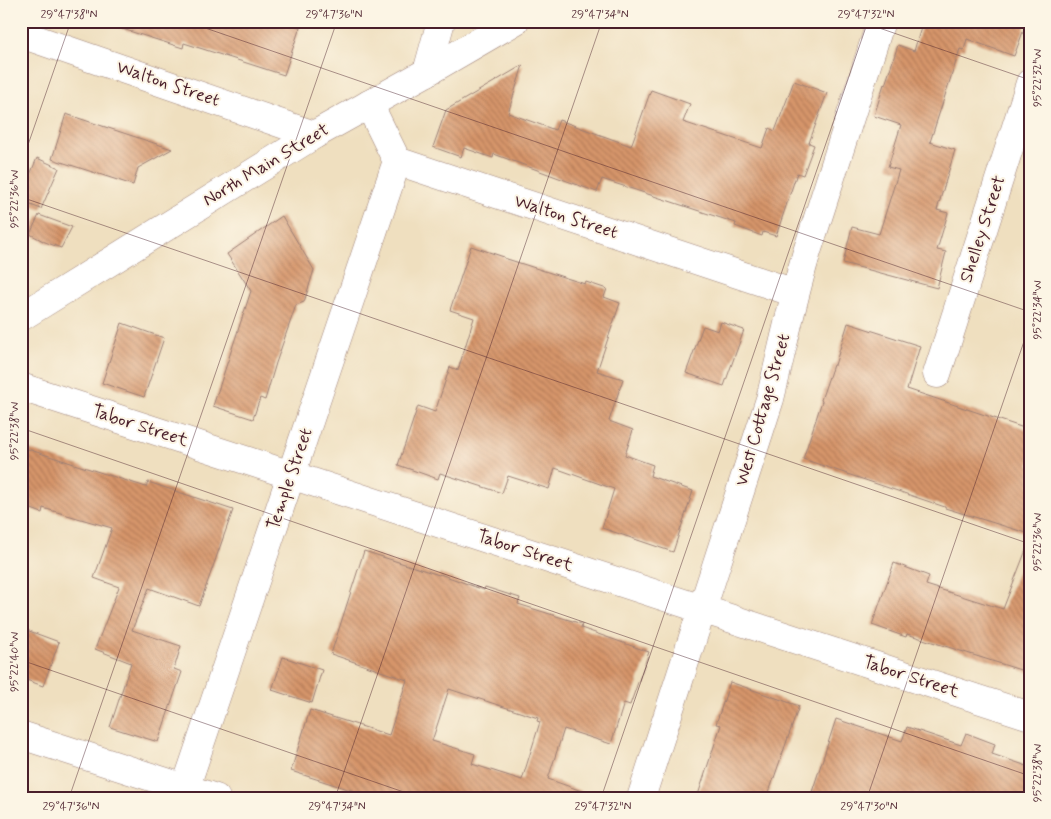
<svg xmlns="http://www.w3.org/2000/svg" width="1051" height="819" font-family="Mynerve,sans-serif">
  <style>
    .building { fill: url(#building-back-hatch); fill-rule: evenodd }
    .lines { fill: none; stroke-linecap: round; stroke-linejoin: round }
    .minor-casing { stroke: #9c7f75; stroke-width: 29 }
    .major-casing { stroke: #9c7f75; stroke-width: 29 }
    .minor { stroke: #fff; stroke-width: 28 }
    .major { stroke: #fff; stroke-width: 28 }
    .ticks { fill: none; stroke: #4a1f2b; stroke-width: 1; stroke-opacity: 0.45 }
    .labels { text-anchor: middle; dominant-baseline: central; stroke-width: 4; stroke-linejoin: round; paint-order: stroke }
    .street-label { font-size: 18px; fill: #4a1f2b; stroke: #fcf5e5 }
    .neatline { fill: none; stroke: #4a1f2b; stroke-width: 2 }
    .ticks-label { font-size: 12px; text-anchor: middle; fill: #4a1f2b }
  </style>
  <defs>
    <pattern id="building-back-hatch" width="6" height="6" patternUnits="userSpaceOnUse" patternTransform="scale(1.25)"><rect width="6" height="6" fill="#d6956a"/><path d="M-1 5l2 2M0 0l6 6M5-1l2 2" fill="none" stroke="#b07957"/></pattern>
  </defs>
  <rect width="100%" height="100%" fill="#fcf5e5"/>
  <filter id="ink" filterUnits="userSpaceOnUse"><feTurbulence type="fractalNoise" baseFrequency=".02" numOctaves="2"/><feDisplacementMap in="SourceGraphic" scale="10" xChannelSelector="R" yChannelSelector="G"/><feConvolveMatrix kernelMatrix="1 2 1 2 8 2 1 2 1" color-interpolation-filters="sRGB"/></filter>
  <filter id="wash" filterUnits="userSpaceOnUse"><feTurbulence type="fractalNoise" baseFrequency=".0096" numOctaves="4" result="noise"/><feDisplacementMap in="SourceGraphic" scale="20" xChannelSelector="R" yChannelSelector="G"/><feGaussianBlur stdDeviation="1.12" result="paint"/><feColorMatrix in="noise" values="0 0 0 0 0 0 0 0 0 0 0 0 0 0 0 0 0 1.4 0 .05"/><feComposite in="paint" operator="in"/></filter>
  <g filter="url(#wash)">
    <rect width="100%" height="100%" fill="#efdfbf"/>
    <g id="blocks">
      <!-- building -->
      <path class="building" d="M114,21h167l19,6 -16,48 -100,-32 -1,5 -70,-22z
        M923,21h104l-13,35 -47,-17 -3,11 -4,-1 -30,93 25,8 -18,60 11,3 -11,37 9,2 -9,36 -94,-25 9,-36 27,7 20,-64 -11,-3 13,-42 -27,-9 10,-32 1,1 13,-40 16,6z
        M523,65l-15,48 47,17 4,-10 72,26 20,-56 39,14 -7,18 79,26 7,-20 6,3 19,-50 33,12 -18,50 5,2 -11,30 -6,-2 -21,63 -13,-4 -1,4 -27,-10 1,-3 -134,-44 -5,13 -103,-38 -1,4 -29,-10 -3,9 -28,-10 13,-37z
        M66,114l106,35 -34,19 -5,17 -81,-26z
        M37,158l22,10 -18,41 -20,-8v-5z
        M39,215l33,12 -11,21 -16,-6 -15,-8z
        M282,216l32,54 -10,32 -8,3 -20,58 -11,37 -5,-2 -7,21 -40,-13 38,-115 -24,-37z
        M471,246l33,11v1l81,26 1,-2 21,7 -3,8 16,6 -23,68 26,8 -14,42 24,9 -8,25 28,10 -3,11 43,15 -20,61 -71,-24 12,-39 -59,-21 -6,21 -41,-13 -6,17 -62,-20 -2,6 -40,-14 20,-59 17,6 15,-45 8,3 16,-52 -24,-8z
        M721,322l23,8 -20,56 -38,-13 17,-47 15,5z
        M122,323l42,15 -20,59 -42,-14z
        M848,323l72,23 -13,43 123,41v104l-85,-26v-1l-142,-48 19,-58 -1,-1 12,-35h2z
        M21,447l125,40 2,-5 85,28 -34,96 -50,-18 -17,42 49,16 -7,23 8,3 -24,70 -48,-15 21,-64 -36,-14 24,-62 -25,-9 18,-50 -69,-20 -1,5 -21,-8z
        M1028,545h2v128l-123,-39 -1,3 -34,-12 22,-62 35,13 -3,9 77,24z
        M364,551l75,24 1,-1 44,16 1,-3 35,11 -2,6 64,20 -1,4 68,24 -19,53 -6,-2 -13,41 -47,-15 -16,50 45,16 -1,3h-216l-85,-27 19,-61 79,25 18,-55 -76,-26zM449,689l89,29 -1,3 3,1 -18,58 -50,-16 3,-10 -43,-13z
        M21,628l38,14 -16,44 -22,-8z
        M283,657l39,13 -10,33 -40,-13z
        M730,682l69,24 -32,92h-70l24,-73 -5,-1z
        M836,719l66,22 5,-14 54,18 5,-12 29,11 -3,10 38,13v31h-173l-18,-6 -2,6h-9l-16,-6z"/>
    </g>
  </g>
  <g filter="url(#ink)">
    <use href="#blocks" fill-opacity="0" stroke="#9c7f75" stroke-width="1"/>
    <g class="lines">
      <defs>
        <path id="minor" d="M21,34l293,101
          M427,72l14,-51
          M369,104l28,57 398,132
          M937,374l93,-291
          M21,387l1009,329
          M21,735l195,63
          M182,798l215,-637
          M641,798l129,-399c12,-48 22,-97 36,-144l75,-234"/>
        <path id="major" d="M21,317l293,-182 113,-63 88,-51"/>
      </defs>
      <!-- minor casing -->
      <use href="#minor" class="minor-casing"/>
      <!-- major casing -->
      <use href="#major" class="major-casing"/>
      <!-- minor -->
      <use href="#minor" class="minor"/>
      <!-- major -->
      <use href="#major" class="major"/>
    </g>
  </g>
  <!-- ticks -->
  <path class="ticks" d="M185,21l845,291M859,21l171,59M21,165l50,-144M21,197l1009,347M21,428l1009,348M21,660l400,138M69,798l268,-777M335,798l267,-777M601,798l267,-777M867,798l163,-474"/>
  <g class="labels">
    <!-- street labels -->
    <g class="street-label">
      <text transform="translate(168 84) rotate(19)">Walton Street</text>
      <text transform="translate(266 165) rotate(-31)">North Main Street</text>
      <text transform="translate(566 217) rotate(18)">Walton Street</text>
      <text transform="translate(983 229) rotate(-72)">Shelley Street</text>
      <text transform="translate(763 410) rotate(-74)">West Cottage Street</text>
      <text transform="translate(140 426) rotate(18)">Tabor Street</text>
      <text transform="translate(290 479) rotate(-71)">Temple Street</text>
      <text transform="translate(525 551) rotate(18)">Tabor Street</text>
      <text transform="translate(911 677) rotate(18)">Tabor Street</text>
    </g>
  </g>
  <!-- margin -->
  <rect width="1051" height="819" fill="none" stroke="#fcf5e5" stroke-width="55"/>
  <rect x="28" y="28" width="996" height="764" class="neatline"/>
  <g class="ticks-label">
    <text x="69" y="18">29°47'38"N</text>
    <text x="334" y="18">29°47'36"N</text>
    <text x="600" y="18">29°47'34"N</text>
    <text x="866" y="18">29°47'32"N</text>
    <text transform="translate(1037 78) rotate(-90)" y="4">95°22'32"W</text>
    <text transform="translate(14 199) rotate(-90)" y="4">95°22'36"W</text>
    <text transform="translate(1037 310) rotate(-90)" y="4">95°22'34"W</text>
    <text transform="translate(14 431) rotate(-90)" y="4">95°22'38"W</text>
    <text transform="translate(1037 542) rotate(-90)" y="4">95°22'36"W</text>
    <text transform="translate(14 662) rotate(-90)" y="4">95°22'40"W</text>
    <text transform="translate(1037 773) rotate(-90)" y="4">95°22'38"W</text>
    <text x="71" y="810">29°47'36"N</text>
    <text x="337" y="810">29°47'34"N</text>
    <text x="603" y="810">29°47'32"N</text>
    <text x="869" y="810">29°47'30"N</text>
  </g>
</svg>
